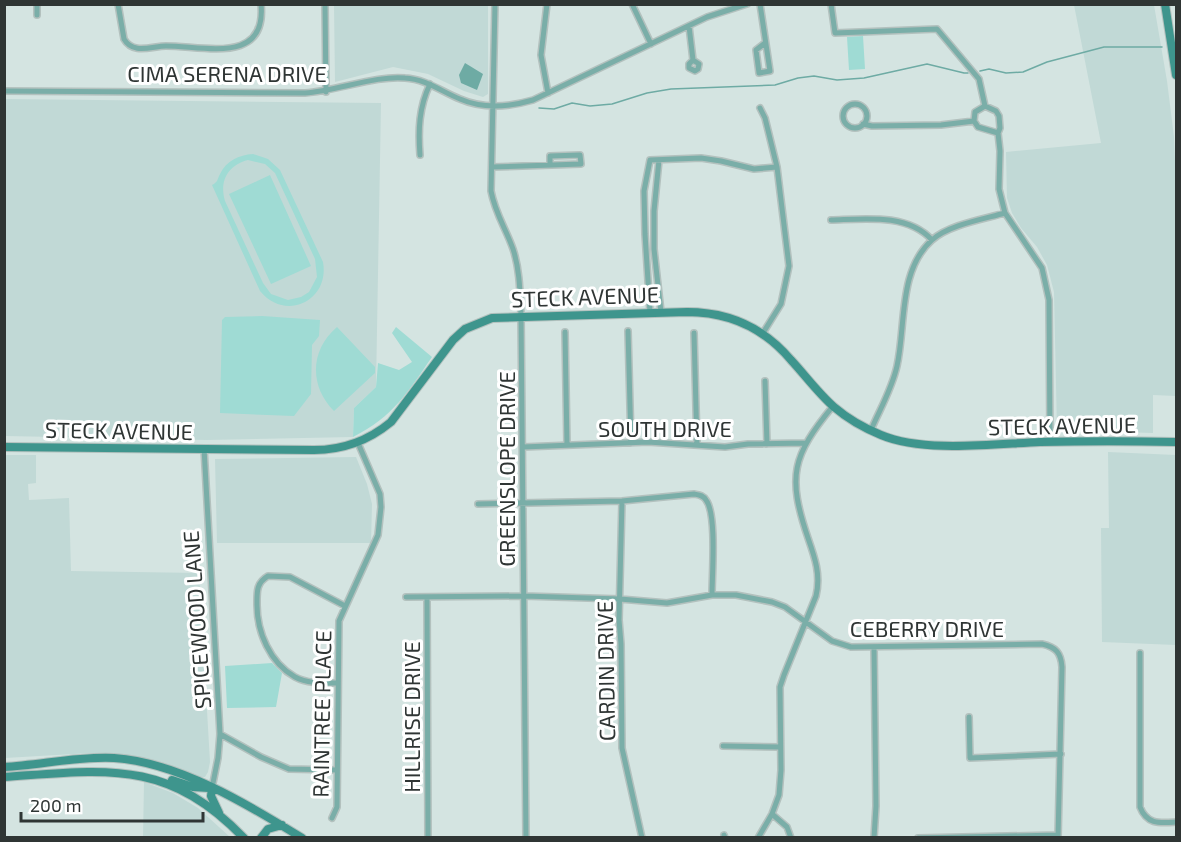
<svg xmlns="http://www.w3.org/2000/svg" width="1181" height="842" font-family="'Exo 2',sans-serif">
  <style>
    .built { fill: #c1d9d6 }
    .green { fill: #9fdbd4; fill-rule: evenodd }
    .water { fill: #6eaba4 }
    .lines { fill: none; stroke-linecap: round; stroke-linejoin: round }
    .stream { stroke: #6eaba4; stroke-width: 1.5 }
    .street-casing { stroke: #b3c1be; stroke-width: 8 }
    .secondary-casing { stroke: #b3c1be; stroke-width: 10 }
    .street { stroke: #7aaea8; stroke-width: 5 }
    .secondary { stroke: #3e958d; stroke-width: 8 }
    .labels { text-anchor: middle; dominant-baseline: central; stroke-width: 6; stroke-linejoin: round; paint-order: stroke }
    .street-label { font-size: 22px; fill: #2f3534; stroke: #fff }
  </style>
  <rect width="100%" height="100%" fill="#d4e4e1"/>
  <!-- built -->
  <path class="built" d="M334,5h154v89l-5,3 -19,-6 -36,-17 -35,-7 -58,15z
    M1074,5h80l13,76 7,56 2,46v213l-23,-1v38l-96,-3 -3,-138 -7,-27 -10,-18 -16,-19 -9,-15 -5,-15 -1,-46 95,-9z
    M5,99l376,4 -5,284 -22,21 -1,29 -146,3 -202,-4z
    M1108,452l68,3v190l-74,-3 -1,-114h8z
    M5,455h31v28l-8,1 1,16 40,-2 2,73 128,2 11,189 -2,10 -3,5h-8l-39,-16 -34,-6 -33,-2 -86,5z
    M356,457l11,27 5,20 -1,39h-154l-2,-84z
    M144,782l29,11 25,15 32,29 -87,1z"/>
  <!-- green -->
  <path class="green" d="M863,36l2,33 -16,1 -2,-33z
    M253,154l15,5 12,11 43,92c7,39 -38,60 -63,29l-48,-106c6,-3 5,-5 8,-11 6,-13 19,-19 33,-20zM248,160l17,4 10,9 40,86 2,18 -8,15 -8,5 -13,3 -17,-6 -8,-11 -38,-82c-6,-20 3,-36 23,-41z
    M270,175l41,91 -40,18 -42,-90z
    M262,316l58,4 -1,16 -7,9 -1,49 -17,22 -74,-3 2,-93 3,-3z
    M337,327l38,40v6l-41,38c-25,-25 -24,-61 3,-84z
    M396,327l36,30c-25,36 -38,59 -79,80l1,-29 22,-21 2,-24 21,7 13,-8 -20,-29z
    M272,663l10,10 -6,34 -49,1 -2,-42z"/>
  <!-- water -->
  <path class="water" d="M465,63l18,11 -6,16 -16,-7 -2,-8z"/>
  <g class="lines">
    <!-- stream -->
    <path class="stream" d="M980,71l9,-2 17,4 17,-1 24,-10 57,-15h58
      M539,108l15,1 18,-6 18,3 22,-2 35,-11 24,-4 104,-4 23,-7 16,-2 23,4 27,-2 63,-14 37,9h4"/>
    <defs>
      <path id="street" d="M118,4l6,35c9,16 28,7 42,7 38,0 101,19 95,-42
        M325,4l1,88
        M495,4l-4,187c4,22 15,38 22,58 7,21 7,45 8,66l5,523
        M547,4l-6,51 7,38
        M632,4l19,40
        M760,4l10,67 -11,2 -3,-23 9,-7
        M831,4l4,29 102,-4 42,50 6,27
        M37,15v-11
        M689,26l4,34 6,4 -1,5 -3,2 -6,-3v-4l4,-4
        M4,91l301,2c31,-2 72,-18 100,-15 21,1 37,14 55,21 23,10 49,8 73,1l174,-83 40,-13
        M843 116a12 12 0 1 1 24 0a12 12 0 1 1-24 0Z
        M985,106l11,5 3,5 1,12 -2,5 2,18 -1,38 6,24 37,55 7,32 1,142
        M760,108l5,10 12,49 12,99 -8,38 -18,29
        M974,121l4,6 20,6
        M974,121l1,-9 10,-6
        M863,124l9,2 69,-1 33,-4
        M420,155c-2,-25 -1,-48 10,-71
        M659,160l-5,51v38l7,63
        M492,167l89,-3 -1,-9 -30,1v9
        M831,220c33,-1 76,-7 101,20
        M650,312l-5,-78 -1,-43 6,-31 51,-2 20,3 33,8 23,-2
        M628,331l3,112
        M565,332l2,113
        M694,333l3,112
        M765,381l2,63
        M871,430c9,-21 21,-41 26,-64 9,-40 1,-96 35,-126 16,-15 52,-21 73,-27
        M523,447l125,-5 77,5 23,-3 58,-1
        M204,448l16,286 -2,24 -6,30
        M622,501l-3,119 2,24 1,104 20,90
        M478,504l144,-3 72,-7c5,1 9,1 12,6 11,14 6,75 6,95
        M406,597l118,-1 96,3 47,4 45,-8h24l36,7 13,5 47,34 19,6 191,-3c14,3 19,9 20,23l-4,171
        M427,597l1,241
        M874,647l2,159 -2,32
        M1140,653v154c7,18 20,16 36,15
        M337,683c-14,0 -29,1 -42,-6 -25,-14 -38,-45 -38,-72 0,-13 -1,-22 11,-29l22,1 55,29
        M969,717l1,41 91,-4
        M220,734l41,23 28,12 48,1
        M723,746l57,1
        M772,814l15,13 4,11
        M332,818l5,-11 2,-186 39,-86 3,-28 -1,-13 -22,-51
        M724,835l1,3
        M758,838l14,-24 7,-19 2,-25 -1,-83 4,-12 32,-79c5,-21 -1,-38 -8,-58 -21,-62 -16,-82 25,-132
        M918,838l140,-3"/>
      <path id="secondary" d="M1165,4l11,71
        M4,447l310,3c30,0 54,-9 77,-28l62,-82 12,-11 27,-11 195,-6c42,0 77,16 104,48 14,15 27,33 43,47 14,12 30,21 47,28 43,18 112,9 159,7 45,-1 91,-1 136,0
        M4,767c37,-2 74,-11 110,-9 64,4 135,47 188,80
        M4,777c101,-7 163,-19 240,61
        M172,780l21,7 16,1
        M212,788l-1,8 8,17
        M261,838l7,-9 14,-4"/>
    </defs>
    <!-- street casing -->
    <use href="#street" class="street-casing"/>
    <!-- secondary casing -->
    <use href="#secondary" class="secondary-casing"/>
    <!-- street -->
    <use href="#street" class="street"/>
    <!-- secondary -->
    <use href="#secondary" class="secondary"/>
  </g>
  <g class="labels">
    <!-- street labels -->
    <g class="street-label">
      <text x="227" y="73">CIMA SERENA DRIVE</text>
      <text transform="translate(585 296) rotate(-2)">STECK AVENUE</text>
      <text transform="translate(1062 425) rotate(-1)">STECK AVENUE</text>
      <text x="665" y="428">SOUTH DRIVE</text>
      <text transform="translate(119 430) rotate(1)">STECK AVENUE</text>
      <text transform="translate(506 469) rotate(-90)">GREENSLOPE DRIVE</text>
      <text transform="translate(196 620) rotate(-94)">SPICEWOOD LANE</text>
      <text x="927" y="628">CEBERRY DRIVE</text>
      <text transform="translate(605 671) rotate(-91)">CARDIN DRIVE</text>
      <text transform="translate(321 714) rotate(-89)">RAINTREE PLACE</text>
      <text transform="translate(411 717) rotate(-90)">HILLRISE DRIVE</text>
    </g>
  </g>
  <!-- border -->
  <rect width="1181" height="842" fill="none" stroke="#2f3534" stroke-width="12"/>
  <!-- scale -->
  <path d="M21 812v9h182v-9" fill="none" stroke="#2f3534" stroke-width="3"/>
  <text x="30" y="812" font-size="18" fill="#2f3534" stroke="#ffffff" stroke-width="4.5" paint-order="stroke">200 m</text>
</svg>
